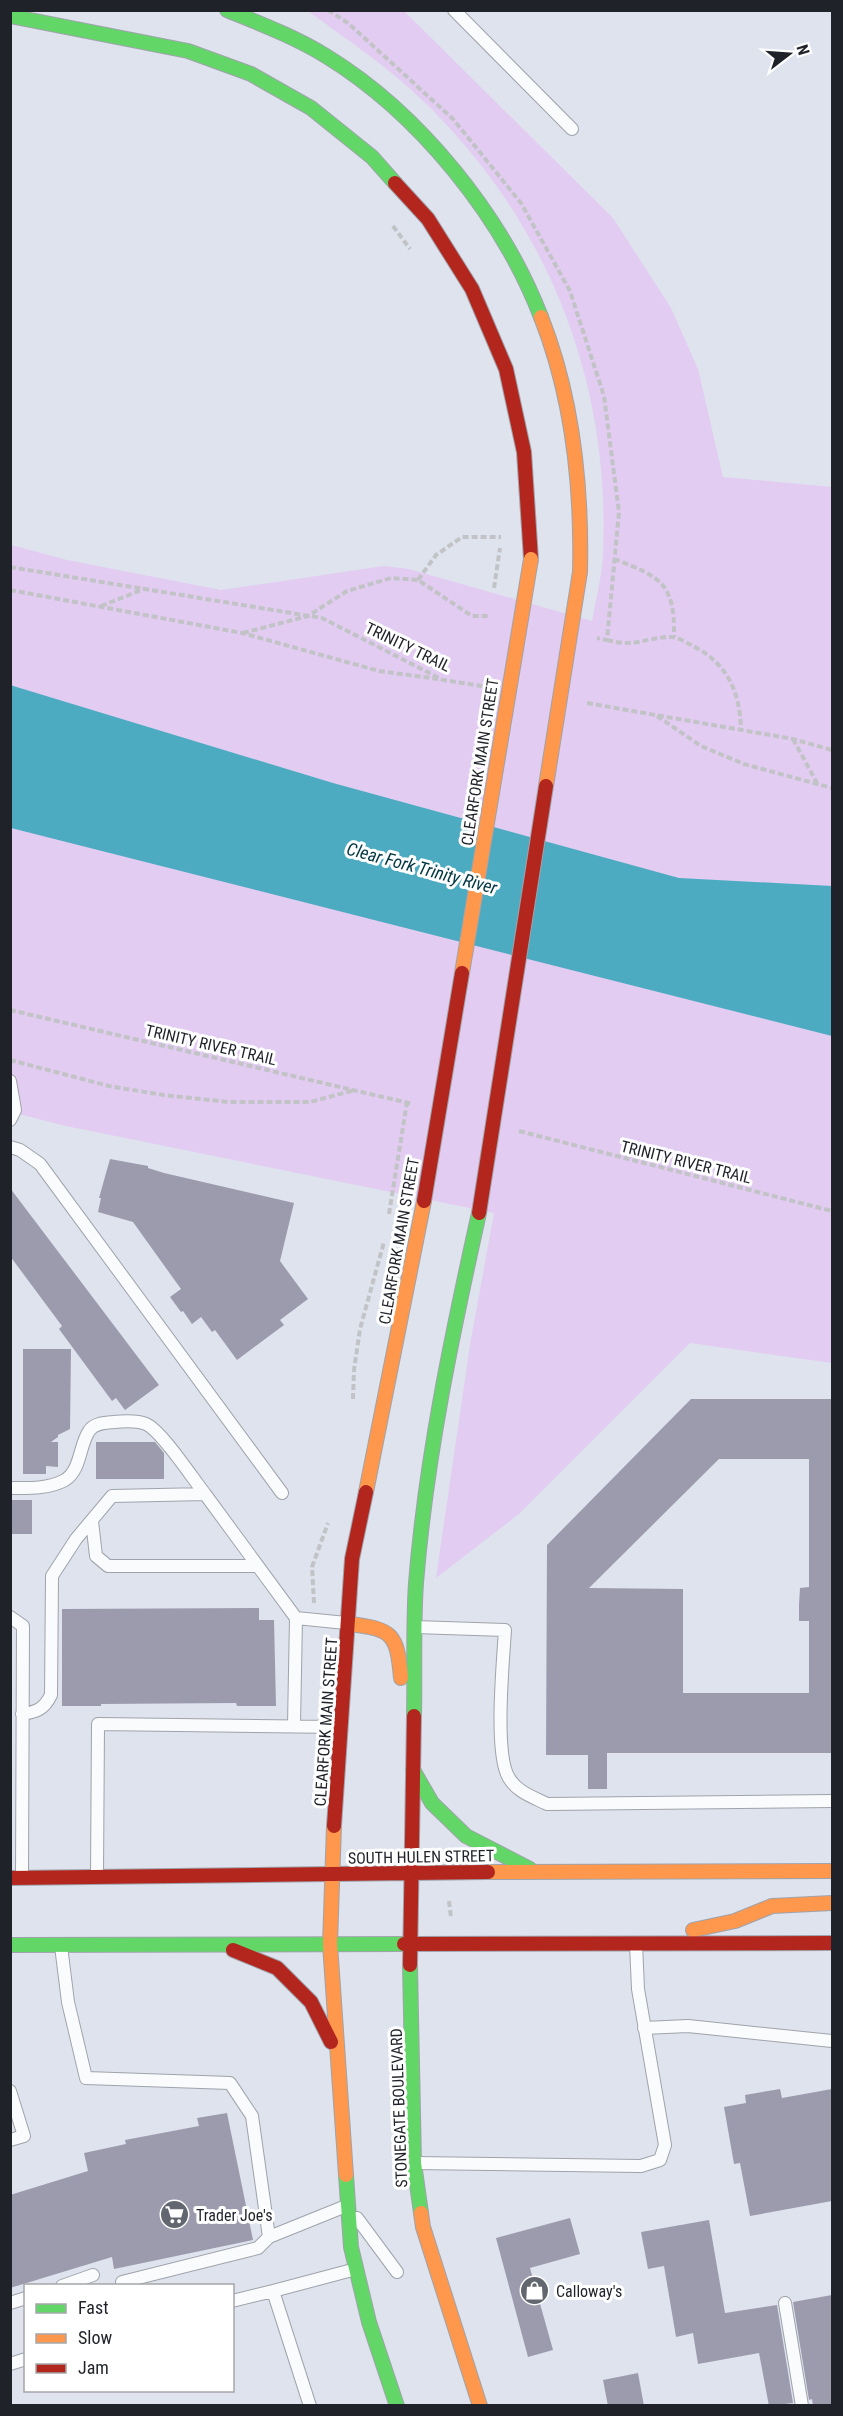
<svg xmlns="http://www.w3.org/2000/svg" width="843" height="2416" font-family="'Roboto Condensed',sans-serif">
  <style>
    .green { fill: #e2ccf1 }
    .water { fill: #4cabc1 }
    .building { fill: #9c9bad; fill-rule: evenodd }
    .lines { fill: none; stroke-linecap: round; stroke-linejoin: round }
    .lane-casing { stroke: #9fa3ab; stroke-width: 14 }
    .fast-casing { stroke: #9fa3ab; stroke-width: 16 }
    .slow-casing { stroke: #9fa3ab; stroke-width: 16 }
    .jam-casing { stroke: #9fa3ab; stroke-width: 16 }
    .path { stroke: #c2c3c6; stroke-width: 4; stroke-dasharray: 6 3; stroke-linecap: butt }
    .lane { stroke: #fafbfc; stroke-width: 12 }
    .fast { stroke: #63d668; stroke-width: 14 }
    .slow { stroke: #ff974d; stroke-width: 14 }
    .jam { stroke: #b3261e; stroke-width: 14 }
    .slow-bridge-casing { stroke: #9fa3ab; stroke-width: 16; stroke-linecap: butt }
    .jam-bridge-casing { stroke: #9fa3ab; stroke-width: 16; stroke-linecap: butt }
    .slow-bridge { stroke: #ff974d; stroke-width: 14 }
    .jam-bridge { stroke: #b3261e; stroke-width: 14 }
    .labels { text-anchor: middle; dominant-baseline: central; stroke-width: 6; stroke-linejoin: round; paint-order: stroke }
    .street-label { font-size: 16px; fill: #1f2229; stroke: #fff }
    .poi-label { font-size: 16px; fill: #1f2229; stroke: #fff; text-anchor: start }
    .water-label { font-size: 18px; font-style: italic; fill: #023743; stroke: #fff }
  </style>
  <rect width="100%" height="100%" fill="#dee3ee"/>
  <!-- green -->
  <path class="green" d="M308,11h96l209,207 58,90 27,61 25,108 109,10v876l-142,-20 -171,171 -83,64 34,-233 24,-132 -428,-87 -55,-14v-567l56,15 154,30 163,-24 25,3 183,52c4,-22 10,-45 11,-67 8,-175 -57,-337 -184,-457 -34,-32 -73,-58 -111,-86z"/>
  <!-- water -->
  <path class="water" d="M10,685l323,98 346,95 153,8v150l-821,-208z"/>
  <!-- building -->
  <path class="building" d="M110,1159l38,7v2l16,5 130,30 -14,58 28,38 -28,21 4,5 -47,35 -22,-30 -3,2 -11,-15 -9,7 -9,-13 -2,1 -11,-15 11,-8 -48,-67 -35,-10 3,-14h-2z
    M10,1188l149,197 -34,25 -9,-12 -4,3 -53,-72 3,-3 -52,-70z
    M23,1349h48l-1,80 -12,6v2l-7,5h7v25l-12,-1v8h-23z
    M691,1399h141v354h-225v36h-19v-34h-42l1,-210zM719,1459h90v128l-9,1 -1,17v16h10v72h-126v-104l-94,-1z
    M96,1442h59l9,11v26h-68z
    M10,1500h22v34h-22z
    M259,1608v12h15l2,86h-39l-1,-3 -135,1v2h-39v-97z
    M780,2089l2,9 50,-9v112l-82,15 -10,-53 -6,1 -10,-57 22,-4 -1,-8z
    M227,2113l26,127 -139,29 -2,-12 -102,31v-93l78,-24 -4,-18 42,-9 -1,-4 74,-14 -2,-8z
    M570,2218l10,36 -50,14 23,82 -25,7 -32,-119z
    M709,2220l16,93 52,-8 16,98 -24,3 -10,-53 -61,11 -5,-31 -17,4 -12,-71 -16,3 -7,-37z
    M832,2295v111h-19l-1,-7 -3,1 -16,-98z
    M638,2373l6,33h-36l-5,-26z"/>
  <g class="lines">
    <defs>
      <path id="lane" d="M454,10l118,119
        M10,1081l5,29 -5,10
        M10,1147l10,3 20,14 242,329
        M10,1488c18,0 39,1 55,-8 16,-10 14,-34 24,-49 5,-8 16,-8 25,-9 10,-1 22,-2 32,2 15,6 47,55 59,70
        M92,1521l4,35 12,10h148
        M10,1617l13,9 -1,250
        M415,1627l90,3c-2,32 -11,125 4,148 8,14 24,19 38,26l285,-3
        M22,1714c15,-2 22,-5 29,-19l1,-119 24,-37 36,-43 93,-2 91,124 50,5
        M294,1725l2,-107
        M97,1875l1,-151 242,3
        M61,1946l7,56 18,76 144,5 22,33 17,121
        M644,2028l44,-2 144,15
        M10,2091l14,45 -14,4
        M414,2163l227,3 19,-6 5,-15 -27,-156 -2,-45
        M357,2218l40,54
        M122,2282l136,-34 11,-11 77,-31
        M62,2286l31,-11
        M273,2291l83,-22
        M232,2301l41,-10 37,115
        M10,2303l16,-5
        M785,2303l17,103
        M10,2364l16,-5"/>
      <path id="fast" d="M227,10c34,14 68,27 99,46 93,57 176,160 215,261
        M10,16l178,35 63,23 60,34 61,49 23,26
        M414,1716c1,-44 -1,-89 2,-133 10,-125 36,-248 63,-370
        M413,1770l19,33 34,33 64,33
        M10,1945l394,-1
        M410,1965l4,198 7,50
        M346,2175l5,72 18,75 28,84"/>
      <path id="slow" d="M541,317c32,81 41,168 39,255
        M366,1492l58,-291
        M349,1624c44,5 48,10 52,54
        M334,1826l-4,118 16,231
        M488,1872l344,-1
        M693,1930l42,-9 37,-15 60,-3
        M421,2213l2,14 57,179"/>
      <path id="jam" d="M395,183l33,36 44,70 34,80 18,83 7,107
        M334,1826l18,-267 14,-67
        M10,1878l478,-6
        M404,1944l428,-1
        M233,1950l44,18 34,34 20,40
        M410,1965l4,-249"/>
    </defs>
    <!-- lane casing -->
    <use href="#lane" class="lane-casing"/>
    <!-- fast casing -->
    <use href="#fast" class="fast-casing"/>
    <!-- slow casing -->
    <use href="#slow" class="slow-casing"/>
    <!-- jam casing -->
    <use href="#jam" class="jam-casing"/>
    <!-- path -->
    <path class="path" d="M328,10l20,13 105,96 68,84 49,88 34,105 15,116 -12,128 -10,-2
      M393,226l17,23
      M614,559c47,18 61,24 60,78
      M10,567l312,51 121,62 39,6
      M418,580l18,-25 26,-18h39
      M494,588l6,-40
      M10,590l232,43 137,38 59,8
      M101,606l43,-17
      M243,633l65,-17 39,-25 44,-13 27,2 54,36h19
      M607,640c30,8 38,-3 65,-3 6,0 15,6 21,9 35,18 47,46 48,84
      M587,703l206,36 39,11
      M657,716l44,30 43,18 88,24
      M793,739l24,44
      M10,1010l403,94
      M10,1060l99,26 54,9 65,7h82l45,-12
      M519,1131l313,80
      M389,1214l18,-112
      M353,1399l1,-29 6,-41 24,-87
      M314,1603l-2,-36 16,-44
      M449,1901l2,16"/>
    <!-- lane -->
    <use href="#lane" class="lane"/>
    <!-- fast -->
    <use href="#fast" class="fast"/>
    <!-- slow -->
    <use href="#slow" class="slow"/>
    <!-- jam -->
    <use href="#jam" class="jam"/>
    <defs>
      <path id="slow-bridge" d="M546,786l34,-214
        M462,973l69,-414"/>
      <path id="jam-bridge" d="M424,1201l38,-228
        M479,1213l67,-427"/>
    </defs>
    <!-- slow-bridge casing -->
    <use href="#slow-bridge" class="slow-bridge-casing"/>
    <!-- jam-bridge casing -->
    <use href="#jam-bridge" class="jam-bridge-casing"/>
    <!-- slow-bridge -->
    <use href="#slow-bridge" class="slow-bridge"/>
    <!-- jam-bridge -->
    <use href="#jam-bridge" class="jam-bridge"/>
  </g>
  <!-- icons -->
  <defs>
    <symbol id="supermarket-disc" viewBox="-11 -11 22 22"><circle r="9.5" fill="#62666e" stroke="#fff"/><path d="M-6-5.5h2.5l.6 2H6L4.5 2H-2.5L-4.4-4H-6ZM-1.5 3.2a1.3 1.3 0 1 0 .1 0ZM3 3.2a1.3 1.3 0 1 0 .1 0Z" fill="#fff"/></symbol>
    <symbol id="shop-disc" viewBox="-11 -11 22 22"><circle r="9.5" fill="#62666e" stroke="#fff"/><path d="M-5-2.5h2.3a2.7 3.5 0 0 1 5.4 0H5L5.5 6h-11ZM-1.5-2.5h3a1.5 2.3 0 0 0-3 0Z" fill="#fff"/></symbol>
  </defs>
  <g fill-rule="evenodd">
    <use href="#supermarket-disc" x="158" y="2198" width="33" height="33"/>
    <use href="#shop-disc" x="518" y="2274" width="33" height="33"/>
  </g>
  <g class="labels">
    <!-- street labels -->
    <g class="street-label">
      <text transform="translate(408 647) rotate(26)">TRINITY TRAIL</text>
      <text transform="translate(480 762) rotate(-81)">CLEARFORK MAIN STREET</text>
      <text transform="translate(211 1045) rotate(13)">TRINITY RIVER TRAIL</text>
      <text transform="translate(686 1162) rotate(14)">TRINITY RIVER TRAIL</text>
      <text transform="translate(399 1241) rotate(-80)">CLEARFORK MAIN STREET</text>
      <text transform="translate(326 1722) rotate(-86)">CLEARFORK MAIN STREET</text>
      <text transform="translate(421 1857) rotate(-1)">SOUTH HULEN STREET</text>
      <text transform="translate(399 2108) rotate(-92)">STONEGATE BOULEVARD</text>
    </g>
    <!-- poi labels -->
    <g class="poi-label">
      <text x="196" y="2215">Trader Joe's</text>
      <text x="556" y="2291">Calloway's</text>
    </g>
    <!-- water labels -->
    <g class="water-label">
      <text transform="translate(422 868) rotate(15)">Clear Fork Trinity River</text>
    </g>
  </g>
  <!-- border -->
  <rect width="843" height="2416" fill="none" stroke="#1f2229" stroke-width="24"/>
  <!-- legend -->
  <rect x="24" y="2284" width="210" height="108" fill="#ffffff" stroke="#a5a7a9" stroke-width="1.5"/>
  <rect x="36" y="2304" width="30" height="9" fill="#63d668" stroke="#a5a7a9" stroke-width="1.5"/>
  <text x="78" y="2314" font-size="18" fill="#1f2229">Fast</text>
  <rect x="36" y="2334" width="30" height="9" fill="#ff974d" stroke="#a5a7a9" stroke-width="1.5"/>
  <text x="78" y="2344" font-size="18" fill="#1f2229">Slow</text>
  <rect x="36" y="2364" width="30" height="9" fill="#b3261e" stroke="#a5a7a9" stroke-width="1.5"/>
  <text x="78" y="2374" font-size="18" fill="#1f2229">Jam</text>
  <!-- north arrow -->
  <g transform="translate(789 54) rotate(73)" stroke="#ffffff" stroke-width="4.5" paint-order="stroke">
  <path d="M0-4.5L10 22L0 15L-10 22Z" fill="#1f2229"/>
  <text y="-9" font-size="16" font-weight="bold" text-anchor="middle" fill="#1f2229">N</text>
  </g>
</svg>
